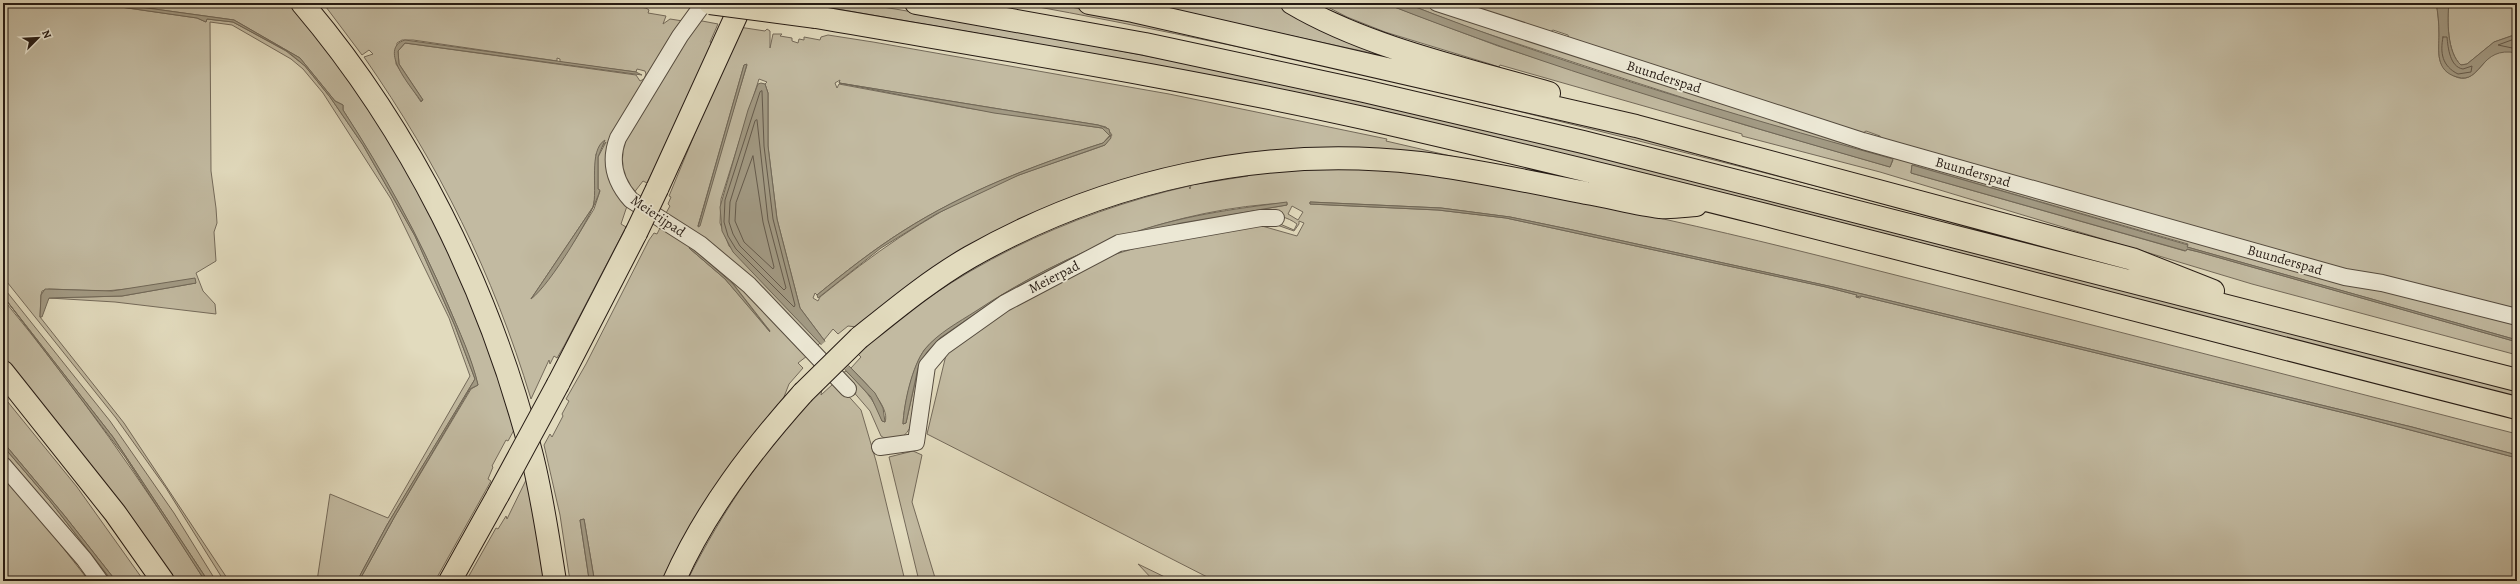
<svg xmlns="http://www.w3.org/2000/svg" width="2520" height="584" font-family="Alegreya,serif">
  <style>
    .green { fill: #c2baa1; stroke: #746a5a; fill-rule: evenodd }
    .water { fill: #a29a84; stroke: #706757 }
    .pier { fill: #e2dbbe }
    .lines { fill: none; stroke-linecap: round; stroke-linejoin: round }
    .shore { stroke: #645a4c; stroke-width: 1 }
    .minor-casing { stroke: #554b3e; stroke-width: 18 }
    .motorway-casing { stroke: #261b14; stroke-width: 24 }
    .minor { stroke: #ece8d5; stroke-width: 16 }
    .motorway { stroke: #e2dbbe; stroke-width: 22 }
    .motorway-bridge-casing { stroke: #261b14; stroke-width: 24; stroke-linecap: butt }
    .motorway-bridge { stroke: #e2dbbe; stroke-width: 22 }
    .labels { text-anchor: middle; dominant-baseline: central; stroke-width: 3.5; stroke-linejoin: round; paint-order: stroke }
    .street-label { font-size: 14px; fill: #261b14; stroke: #ece8d5 }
  </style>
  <rect width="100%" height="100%" fill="#e2dbbe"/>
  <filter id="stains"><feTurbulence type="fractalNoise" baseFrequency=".005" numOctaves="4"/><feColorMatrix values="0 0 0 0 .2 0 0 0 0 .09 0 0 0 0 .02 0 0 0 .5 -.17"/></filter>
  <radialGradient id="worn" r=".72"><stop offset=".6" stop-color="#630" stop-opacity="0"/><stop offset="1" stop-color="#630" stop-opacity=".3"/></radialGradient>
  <!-- green -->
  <path class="green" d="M3,3h90l104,15 9,4 1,-3 26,3 53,29 19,15 25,31 33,48 52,91 40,90 20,53 -88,146 -30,56h-40l13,-87 58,24 82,-142 -21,-58 -58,-119 -68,-106 -20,-24 -12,-10 -59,-34 -22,-3 1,149 5,37 1,15 -3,9 2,29 -20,12 7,18 12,13 1,10 -101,-12 -66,-4 73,-2 74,-13 -91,8 -56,-2 -7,2 -1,4 -1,22 84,106 105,158h-5l-58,-93 -50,-70 -113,-141z
    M111,3h180c79,94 152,215 193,331 11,32 20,64 30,96l-6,11 -2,-1 -14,26 1,1 -5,12 3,2 -56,100h-76l36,-65 76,-127 7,-4c-7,-27 -19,-54 -30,-80 -29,-69 -65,-132 -105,-195v-5l-8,-4 -35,-43 -66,-38z
    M323,3h290l33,5 3,2 -1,3 18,3 -3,8 7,-5 13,2 -66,112 10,73 -6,18 5,3 -62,119 -7,12 -3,-2 -4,8 -1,-4 -18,39c-38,-126 -92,-234 -167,-342l9,-3 -4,-4 -7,5zM402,40h11l144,21v-3l3,1v3l76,10 1,-3 8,2 1,3 -2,5 -4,2 -4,-6 -231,-32 -7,8 1,13 24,36 -2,2 -25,-38 1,-21zM606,142l-8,15v32l2,2 -6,18 -19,31 -44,59 62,-92 3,-14v-39z
    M829,3l36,1 84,14 328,63 334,78 906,232v7l-1489,-356 -202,-35z
    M1017,3h36l502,111 296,81c-276,-71 -553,-141 -834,-192z
    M1140,3h141l16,9 134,54z
    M1320,3h64l114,43 247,79 145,42 3,-7 -147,-42 -152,-49 -127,-42 -62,-24h20l296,97 796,221v19l-330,-93 1,-3 -276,-79 -1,8 274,78 1,-2 13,3 318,90v13l-265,-71 -372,-112 -138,-36v-2l-242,-69 -1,2 -9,-3 -105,-32 -38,-15z
    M1452,3h984c2,9 3,21 3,31 0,18 -4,32 15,42 21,11 29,-20 45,-25 6,-1 12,1 18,2v259l-156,-37 -478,-133 -3,-6 -14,-5 -6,4 -290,-94 -2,-6 -15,-5 -6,4z
    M2449,3h65l3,3v28l-23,8 -27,22 -6,1c-14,-12 -14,-46 -12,-62z
    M697,20l21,4 -8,18 2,1 -58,126 -7,14 -4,-2 -10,13 -14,-20 2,-31z
    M739,27l26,4 2,-2 3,2v17l3,-14h9l-2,2 12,2v3l6,2 1,-4 5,1v-3l16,3 1,-3 7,-2 45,7 296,52 218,45 -1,2 108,25 -30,-4 -309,12 -298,153 -9,-1 -10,8 -5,-5 -9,11 -24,-32 -23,-89 -9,-73v-53l-3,-9 2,-2 -8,-3 -38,120 -1,24 9,23 91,97 -3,3 -151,-133 4,-7 -2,-2 3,-7 -2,-1zM744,65h3l-49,161zM840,80l-1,3 259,42 8,2 6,8 -7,10c-40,15 -81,26 -120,44 -62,29 -112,65 -165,108l-2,4 -5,-3 2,-5 2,2c28,-23 56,-45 86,-64 61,-39 132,-66 200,-88l7,-8 -8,-7 -135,-20 -128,-24 -2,4 -2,-5z
    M1306,168c101,-2 198,17 296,38 84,17 167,37 250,58 222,56 443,113 665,170v21l-105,-28 -579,-140 -265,-58 -58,-12 -69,-9 -131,-6v2l128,6 68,8 320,69 31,8 -1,2 4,1 1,-2 496,120 160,42v123h-1302l-288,-147 19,-79 -4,-3 43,-32 37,-23 87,-41 64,-19 95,-15 12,2 14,6 3,-6c-20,-15 -44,-7 -67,-4 -113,15 -199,57 -290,123 -6,6 -10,11 -12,19 -6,18 -11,97 -47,74l-11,-25 -31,-36 7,-4c15,15 30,29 36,50l3,1c6,-15 -24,-44 -34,-54l10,-11 -3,-3c92,-85 209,-140 331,-168l1,3 1,-4 57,-9v-3zM1287,203v2l-106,18 -53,14 -74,31 -53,28 -61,42 -13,14 -9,17 -12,54 -3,1c1,-21 10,-59 22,-75 13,-15 33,-25 49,-36 91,-62 202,-105 313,-110zM1292,206l11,6 -5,8 -10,-6zM1299,221l5,2 -7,13 -35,-10 15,-1 17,6 5,-7z
    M661,226l48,28 98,102 -9,7 5,5 -14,16 -7,18 -115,179h-97l-10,-66 -16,-70 6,-11 2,3 11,-21 -1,-2 7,-13 -3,-2 20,-35 63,-124 5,-7 3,1zM689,248l38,28 43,55 -45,-52zM584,519l10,59 -5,1 -9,-59z
    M3,287l107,134 64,92 42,68h-8l-95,-144 -110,-141z
    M3,299c74,90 140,183 202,282h-32l-74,-106 -96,-117z
    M834,380l27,30 15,51 29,120h-218c36,-71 79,-135 135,-192l-1,6 12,-11z
    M3,396l74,91 67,94h-28l-52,-66 -61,-73z
    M3,446l47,55 62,80h-13l-96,-122z
    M913,451l9,4 -10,47 24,79h-17l-30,-124z
    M3,471l86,110h-86z
    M527,478l18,103h-79l30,-53 2,1 8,-13 1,3z
    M1138,564l35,17h-19z"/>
  <!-- water -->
  <path class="water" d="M93,3h18l123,17 66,38 35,43 8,4v5c41,63 76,126 105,195 11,26 24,53 30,80l-8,4 -75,127 -36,65h-2l30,-56 88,-146 -20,-53 -40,-90 -52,-91 -33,-48 -25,-31 -18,-15 -54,-29 -26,-3 -1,3 -9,-4z
    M1384,3h21c159,62 323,110 488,156l-3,8c-171,-49 -341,-99 -506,-164z
    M2436,3h13c-2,17 -2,50 12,62l6,-1 27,-22 23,-8v19c-38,-8 -35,32 -60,24 -22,-6 -18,-26 -18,-43 0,-10 -1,-22 -3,-31z
    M405,40l231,32 6,3 -237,-32 -7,8 1,13 24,36 -2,1c-9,-13 -44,-52 -16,-61z
    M747,64l-47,162 -2,1 46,-162z
    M761,83l4,1 3,9v53l9,73 23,89 24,32 51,53 8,15 2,14 -3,-1 -11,-24 -138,-145 -11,-21 -2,-24 28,-97 10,-26z
    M839,83l259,42 11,4 2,9 -6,7 -86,30 -83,39 -55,34 -63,50 -1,-3c28,-23 56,-45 86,-64 61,-39 131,-66 200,-88l7,-7 -8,-8 -108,-15z
    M605,140l-7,17v32l2,1c-6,23 -50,95 -69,109l62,-92c5,-17 -5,-57 12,-67z
    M1912,165l276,80 -1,2 330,93v2l-318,-90 -12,-3 -1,2 -275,-78z
    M1287,202v3l-106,18 -53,14 -74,31 -53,28 -61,42 -13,14 -9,16 -12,55 -3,1c1,-21 9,-58 22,-75 13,-16 34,-27 51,-38 47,-31 98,-57 151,-76 51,-19 107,-26 160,-33z
    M1310,202l131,6 69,9 58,12 265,58 579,140 105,28v3l-160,-42 -496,-120 -5,1 1,-2 -31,-8 -320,-69 -68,-8 -128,-6z
    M690,246l43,38 37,48 -45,-53 -36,-31z
    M195,278l1,5 -74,13 -73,2 -7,19h-2l1,-22 4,-6 67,2z
    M3,296l110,141 95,144h-3l-80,-124z
    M3,442l61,73 52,66h-4l-62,-80 -47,-55z
    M584,519l10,59 -5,1 -9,-59z"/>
  <!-- pier -->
  <path class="pier" d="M827,340l23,24 -7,7 -23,-25z"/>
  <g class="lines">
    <!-- shore -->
    <path class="shore" d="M2443,37h4c1,11 3,30 16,32l9,-3 -1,6 -13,2c-16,-8 -18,-21 -15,-37z
      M2517,38l-19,7 19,4
      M762,91l2,55 9,73 22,86 -1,2 -58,-58 -8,-13 -4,-14 1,-22 35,-108z
      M757,120l11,100 18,68 -2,2 -44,-44 -7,-12 -4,-12 1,-20 25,-81z
      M753,156l10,66 11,45 -1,2 -29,-27 -9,-21 1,-18z"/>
    <defs>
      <path id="minor" d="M704,3l-24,33 -62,102c-9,23 -3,44 13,62l69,44 49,41 99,104
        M1437,3l426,138 482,136 37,6 135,34
        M880,447l36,-5 11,-76 16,-19 62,-44 114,-60 142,-25h15
        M3,465l81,94 16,22"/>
      <path id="motorway" d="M302,3c109,128 187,286 229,449 11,42 17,86 24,129
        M916,3l229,41 219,47 219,51 934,238
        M1089,3l44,8 503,115 496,133 81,32
        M1292,3c74,44 174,66 257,90
        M816,17c184,32 369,61 552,102 385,88 766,192 1149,289
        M657,189l85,-186
        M859,338c35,-28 71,-58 111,-81 136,-77 293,-112 450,-94 55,7 111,19 166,30 25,4 50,11 74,14 12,1 24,-1 36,-2
        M3,372l112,141 48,68
        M558,384l78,-151
        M450,581l48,-86
        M674,581c31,-70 78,-131 129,-188"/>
    </defs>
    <!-- minor casing -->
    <use href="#minor" class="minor-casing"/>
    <!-- motorway casing -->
    <use href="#motorway" class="motorway-casing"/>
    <!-- minor -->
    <use href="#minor" class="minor"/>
    <!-- motorway -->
    <use href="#motorway" class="motorway"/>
    <defs>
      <path id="motorway-bridge" d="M710,3l106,14
        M636,233l21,-44
        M803,393l56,-55
        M498,495l60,-111"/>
    </defs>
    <!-- motorway-bridge casing -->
    <use href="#motorway-bridge" class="motorway-bridge-casing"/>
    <!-- motorway-bridge -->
    <use href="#motorway-bridge" class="motorway-bridge"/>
  </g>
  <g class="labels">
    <!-- street labels -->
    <g class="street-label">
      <text transform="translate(1664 77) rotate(18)">Buunderspad</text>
      <text transform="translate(1973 172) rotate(16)">Buunderspad</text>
      <text transform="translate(658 216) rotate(34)">Meierijpad</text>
      <text transform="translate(2285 260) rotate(16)">Buunderspad</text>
      <text transform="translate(1054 277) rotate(-27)">Meierpad</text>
    </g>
  </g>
  <!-- margin -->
  <rect width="2520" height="584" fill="none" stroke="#e2dbbe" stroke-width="16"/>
  <rect x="4" y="4" width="2512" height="576" fill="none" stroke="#261b14" stroke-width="2"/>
  <rect x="8" y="8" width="2504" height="568" fill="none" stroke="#261b14"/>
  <!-- north arrow -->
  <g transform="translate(38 38) rotate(66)" stroke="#ece8d5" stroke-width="3" paint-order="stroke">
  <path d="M0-3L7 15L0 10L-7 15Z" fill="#261b14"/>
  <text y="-6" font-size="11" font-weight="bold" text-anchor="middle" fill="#261b14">N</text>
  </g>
  <rect width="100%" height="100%" filter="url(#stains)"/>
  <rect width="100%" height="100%" fill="url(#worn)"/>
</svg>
